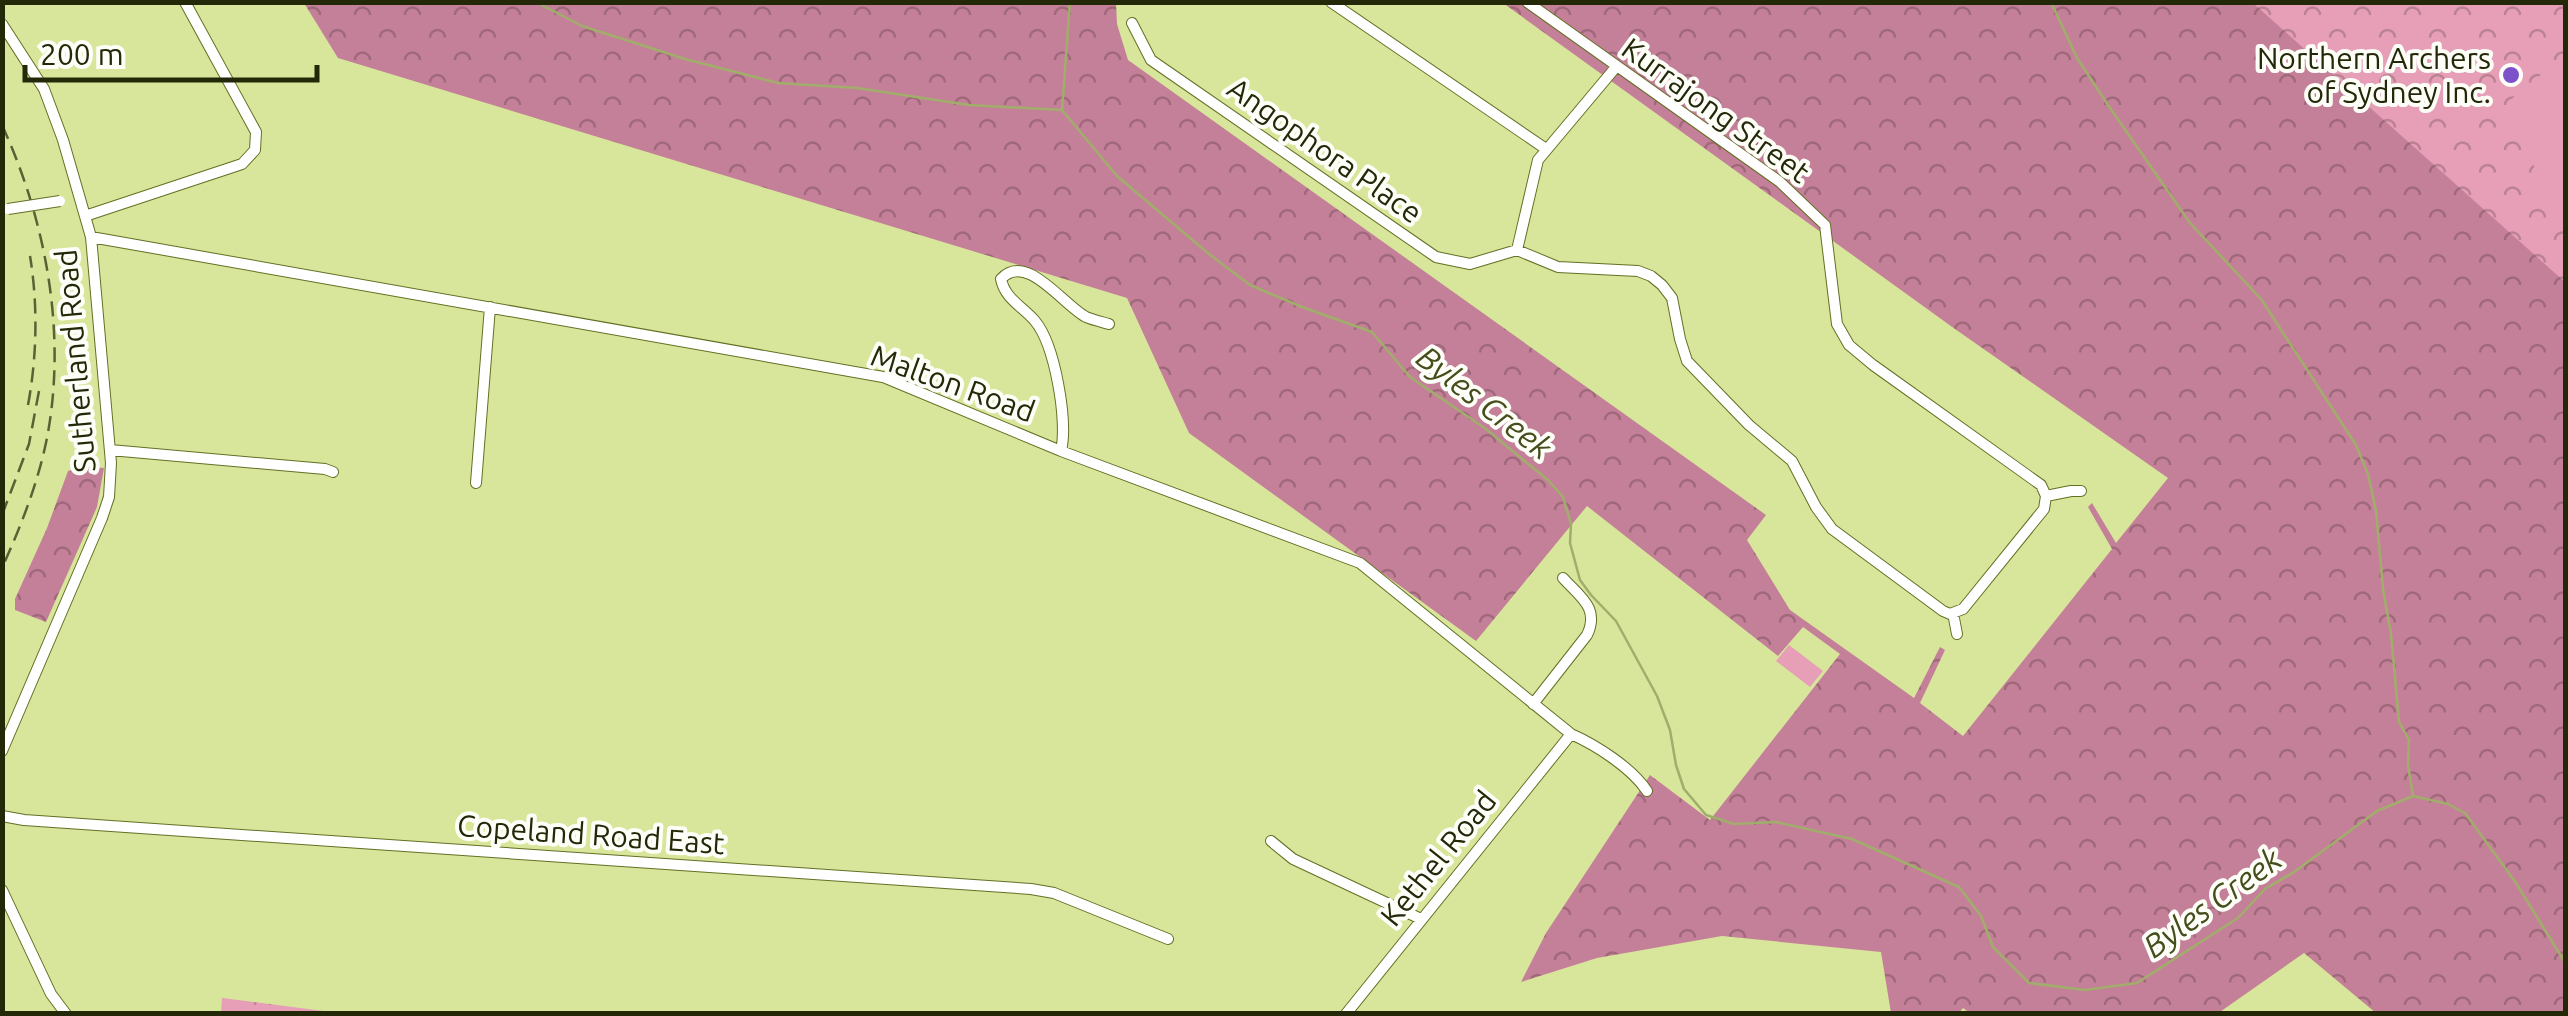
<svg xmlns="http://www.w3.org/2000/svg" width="2568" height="1016" font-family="Ubuntu,sans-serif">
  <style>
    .forest { fill: url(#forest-crowns) }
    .park { fill: url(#park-crowns) }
    .pitch { fill: #e69fb7 }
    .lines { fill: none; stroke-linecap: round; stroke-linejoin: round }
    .stream { stroke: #a1ad6b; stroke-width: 2.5 }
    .street-casing { stroke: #646f24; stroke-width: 12 }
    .street { stroke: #fff; stroke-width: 10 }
    .rail { stroke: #5a6235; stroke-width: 2.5; stroke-dasharray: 15 8; stroke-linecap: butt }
    .street-bridge-casing { stroke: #646f24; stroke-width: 12; stroke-linecap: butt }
    .street-bridge { stroke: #fff; stroke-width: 10 }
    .poi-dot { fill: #7d51c9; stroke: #fdfef7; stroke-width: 4 }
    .labels { text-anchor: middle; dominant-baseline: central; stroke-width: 8; stroke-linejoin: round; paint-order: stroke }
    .poi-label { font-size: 30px; fill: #232809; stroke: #fdfef7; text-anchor: end }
    .street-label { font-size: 30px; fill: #232809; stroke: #fdfef7 }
    .water-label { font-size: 32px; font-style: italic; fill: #454d1b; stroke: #fdfef7 }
  </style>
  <defs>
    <pattern id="forest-crowns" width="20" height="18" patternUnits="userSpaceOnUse" patternTransform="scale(2.5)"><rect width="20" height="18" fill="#c58099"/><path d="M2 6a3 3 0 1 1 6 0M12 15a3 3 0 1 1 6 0" fill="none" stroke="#a0697b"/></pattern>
    <pattern id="park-crowns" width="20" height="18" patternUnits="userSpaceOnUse" patternTransform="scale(2.5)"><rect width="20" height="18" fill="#e69fb7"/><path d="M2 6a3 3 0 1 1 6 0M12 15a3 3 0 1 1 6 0" fill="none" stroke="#ba8293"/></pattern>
  </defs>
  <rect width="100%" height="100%" fill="#d7e69a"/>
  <!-- forest -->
  <path class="forest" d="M304,3h812l1,21 11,36 638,455 -19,25 43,70 124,88 26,-51 5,3 -25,53 43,33 149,-187 -24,-42 4,-4 24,40 52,-65 -213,-149 -452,-326h873l189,232v778h-189l-72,-60 -87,61h-246l-8,-6 -4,5h-68l-10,-61 -159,-16 -125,22 -76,24 25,-49 104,-158 60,45 130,-166 -37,-27 -25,29 -191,-150 -111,135 -287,-208 -62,-135 -789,-240z
    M84,466l20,2 -7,39 -51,115 -31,-12v-11l32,-71 21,-57z"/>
  <!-- park -->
  <path class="park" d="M2253,3h312v279z
    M222,998l117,15h-118z"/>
  <!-- pitch -->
  <path class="pitch" d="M2550,67l15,18v127l-65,-96 8,-14z
    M1789,645l34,26 -13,16 -34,-26z"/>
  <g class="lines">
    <!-- stream -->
    <path class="stream" d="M536,2l46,24 103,33 93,24 79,5 112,17 93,5 55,66 92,78 41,31 52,22 70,25 38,45 76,52 63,52 14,16 8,27 -1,19 10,37 11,15 25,26 41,75 13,34 6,35 8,24 22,26 28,9 42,-2 76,17 107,48 22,29 12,31 36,36 56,7 52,-7 101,-65 27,-29 29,-17 83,-61 36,-15 35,8 17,9 51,70 50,81
      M2051,2l26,56 33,50 80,115 71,76 95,146 12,29 8,37 7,78 8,45 8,88 10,18 -1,25 5,31
      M1062,110l8,-108"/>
    <defs>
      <path id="street" d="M1331,2l215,147
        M1527,2l253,180 45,43 12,99 12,21 24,20 168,120 5,11 -2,13 -81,100 -13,5 -7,-3 -111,-82 -16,-22 -24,-46 -43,-36 -62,-64 -7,-22 -8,-41 -10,-13 -11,-9 -13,-5 -80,-4 -41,-17 21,-90 78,-93
        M1132,23l19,37 285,197 34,7 47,-14
        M2,24l42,65 19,51 28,97 20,226 -2,34 -7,21 -100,233
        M85,216l157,-52 13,-14 1,-18 -71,-130
        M91,237l792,140 178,74 299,112 211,171c25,11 61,34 76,57
        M110,450l215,19 8,3
        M1061,451c7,-30 -6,-106 -26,-130 -13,-15 -30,-22 -34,-42 25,-28 62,26 85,38 7,3 16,5 23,7
        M476,483l14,-176
        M2046,496l25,-5h10
        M1953,613l4,21
        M1533,704l54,-69c13,-27 -7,-38 -24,-57
        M2,816l22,4 1007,69 23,4 114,46
        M1271,841l22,18 128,60
        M2,890l49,104 15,20
        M1346,1014l225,-280"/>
    </defs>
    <!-- street casing -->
    <use href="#street" class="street-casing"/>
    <!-- street -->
    <use href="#street" class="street"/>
    <!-- rail -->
    <path class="rail" d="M2,125c44,96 65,208 45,313 -9,45 -26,88 -45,130
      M28,405c9,-48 10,-101 2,-149
      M2,515l27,-71 10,-53"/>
    <defs>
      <path id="street-bridge" d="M8,209l52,-8"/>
    </defs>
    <!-- street-bridge casing -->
    <use href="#street-bridge" class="street-bridge-casing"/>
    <!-- street-bridge -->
    <use href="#street-bridge" class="street-bridge"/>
  </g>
  <!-- markers -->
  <circle class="poi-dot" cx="2511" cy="75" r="10"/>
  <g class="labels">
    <!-- poi labels -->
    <g class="poi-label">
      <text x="2491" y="58">Northern Archers<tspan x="2491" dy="34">of Sydney Inc.</tspan></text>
    </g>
    <!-- street labels -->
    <g class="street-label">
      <text transform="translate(1716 110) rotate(36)">Kurrajong Street</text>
      <text transform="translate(1325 150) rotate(35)">Angophora Place</text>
      <text transform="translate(75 361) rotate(-95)">Sutherland Road</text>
      <text transform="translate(953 383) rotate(20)">Malton Road</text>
      <text transform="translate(591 834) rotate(4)">Copeland Road East</text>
      <text transform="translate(1438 858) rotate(-51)">Kethel Road</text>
    </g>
    <!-- water labels -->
    <g class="water-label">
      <text transform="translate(1485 402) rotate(38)">Byles Creek</text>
      <text transform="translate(2212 902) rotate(-36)">Byles Creek</text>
    </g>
  </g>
  <!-- border -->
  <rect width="2568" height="1016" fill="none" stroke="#232809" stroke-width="10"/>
  <!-- scale -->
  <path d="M25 65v15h292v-15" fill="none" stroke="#232809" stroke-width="5"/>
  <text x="40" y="65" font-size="30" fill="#232809" stroke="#fdfef7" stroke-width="8" paint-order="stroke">200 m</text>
</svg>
